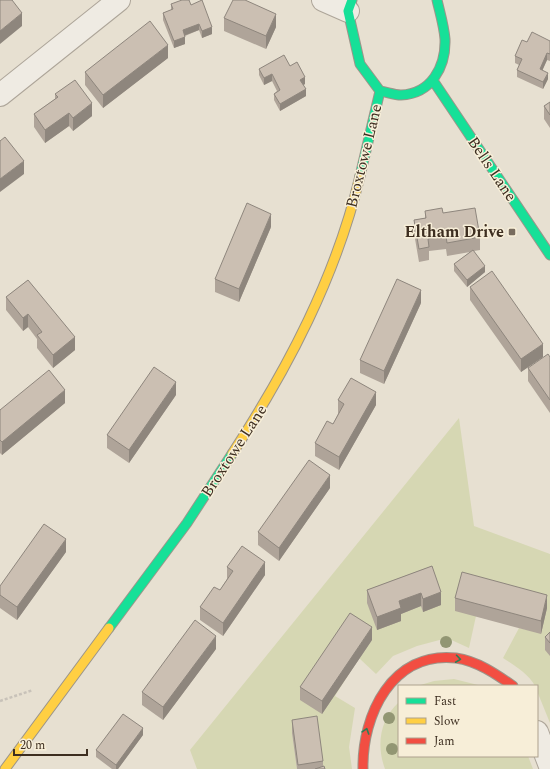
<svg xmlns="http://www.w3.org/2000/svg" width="550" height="769" font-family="Spectral,serif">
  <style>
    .green { fill: #d6d7b3; fill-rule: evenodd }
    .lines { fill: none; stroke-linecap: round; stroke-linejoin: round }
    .street-casing { stroke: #ada599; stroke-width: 24 }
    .fast-casing { stroke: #9c958a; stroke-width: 11 }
    .slow-casing { stroke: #9c958a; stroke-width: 11 }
    .jam-casing { stroke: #9c958a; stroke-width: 11 }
    .path { stroke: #c8c2b9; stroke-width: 2.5; stroke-dasharray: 3 2; stroke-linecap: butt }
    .street { stroke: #efebe3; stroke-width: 22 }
    .fast { stroke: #16e098; stroke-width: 9 }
    .slow { stroke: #ffcf43; stroke-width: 9 }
    .jam { stroke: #f24e42; stroke-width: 9 }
    .tree { fill: #929673 }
    .wall { fill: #afa499 }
    .shaded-wall { fill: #8e867d }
    .building { fill: #cbbfb2; stroke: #8e867d }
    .oneway { stroke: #2b7e56 }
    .poi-dot { fill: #786c5e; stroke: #f7eed8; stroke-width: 1.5 }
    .labels { text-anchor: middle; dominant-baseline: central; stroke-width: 3; stroke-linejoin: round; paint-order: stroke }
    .street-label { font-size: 16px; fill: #3d2e20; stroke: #f7eed8 }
    .poi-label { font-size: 16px; font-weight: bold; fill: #3d2e20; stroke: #f7eed8; text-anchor: end }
  </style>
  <rect width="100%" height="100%" fill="#e7e0d1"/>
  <!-- green -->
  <path class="green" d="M459,418l15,108 76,28v169l-13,-32v-5h-2c-6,-12 -21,-21 -32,-28l16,-30 22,5 -65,-17 -7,32 -22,-10 -30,8 -24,10 -17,18 -17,-16 -24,38 20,12 -6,39 3,22h-30l-30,-36 5,36h-100l-7,-19zM432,579l-9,32 -2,-5 -22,8z
    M454,679l28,7h-65l17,-5z
    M399,702v54h129l5,13h-148c-9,-24 -5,-50 14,-67z"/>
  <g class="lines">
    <defs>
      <path id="street" d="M323,0l25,11
        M0,95l119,-95
        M537,732l13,34"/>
      <path id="fast" d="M352,0l-4,11 12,53 20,27c7,1 14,4 21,4 30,-1 45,-28 44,-56 -1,-13 -5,-26 -8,-39
        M434,82l116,173
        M360,176l20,-85
        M109,628l78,-105 45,-69"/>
      <path id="slow" d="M232,454c56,-86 104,-177 128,-278
        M5,769l104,-141"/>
      <path id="jam" d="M363,769c-1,-54 29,-118 93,-111 21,3 40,16 57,28"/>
    </defs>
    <!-- street casing -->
    <use href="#street" class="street-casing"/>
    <!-- fast casing -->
    <use href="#fast" class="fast-casing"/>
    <!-- slow casing -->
    <use href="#slow" class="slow-casing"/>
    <!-- jam casing -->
    <use href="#jam" class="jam-casing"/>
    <!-- path -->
    <path class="path" d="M0,701l33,-11"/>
    <!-- street -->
    <use href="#street" class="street"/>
    <!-- fast -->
    <use href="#fast" class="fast"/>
    <!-- slow -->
    <use href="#slow" class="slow"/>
    <!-- jam -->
    <use href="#jam" class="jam"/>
  </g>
  <!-- trees -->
  <g class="tree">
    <circle cx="446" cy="642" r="6"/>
    <circle cx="389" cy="718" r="6"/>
    <circle cx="392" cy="749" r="6"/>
  </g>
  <!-- wall -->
  <path class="wall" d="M171,4l20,1 21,29 -10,4 -3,-8 -14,6v8l-11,4 -11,-28v-7l8,-3z
    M224,18l52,9 -10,22 -42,-18z
    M550,41v20l-3,-1 -5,10 6,9 -5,10 -26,-12v-7l2,-5 -4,-2v-7l12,-14z
    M168,58l-65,50 -18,-23v-13z
    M290,66l15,18 -2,1 3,11 -26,15 -6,-11v-6l3,-3 -5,-10 -8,4 -5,-10v-6z
    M55,94l37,22 -19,15 -4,-5 -24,17 -11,-16v-13l21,-15z
    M550,102v26l-6,-9v-13z
    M425,211l18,2 37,24v13l-6,1 11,21 -18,15 -13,-16v-7l16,-12 -23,4 -1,-7 -17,2v9l-10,2 -5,-29v-13l11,-2z
    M271,227l-32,75 -24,-10v-13z
    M28,280l47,70 -22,18 -16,-20v-9l-9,-12 -5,4 -17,-21v-13z
    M470,287l73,70 -22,15 -51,-72z
    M421,303l-37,81 -24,-11v-13z
    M550,357v56l-22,-32v-13z
    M176,395l-47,68 -22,-15v-13z
    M338,400l38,5 -37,65 -24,-14v-13l18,-19 5,-10z
    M65,403l-63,52 -2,-2v-43z
    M330,488l-51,73 -21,-16v-13z
    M66,552l-49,68 -17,-12v-22z
    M432,566l9,39 -18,7 -2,-6 -20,8v7l-24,9 -10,-27v-13z
    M227,567l38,8 -42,61 -23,-16v-13l20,-17 7,-11z
    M455,598l92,10 -6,26 -86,-23z
    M550,632v24l-5,-6v-13z
    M372,640l-50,74 -22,-14v-13z
    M216,649l-53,71 -21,-15v-13z
    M292,720l31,41v5l2,3h-28l-5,-36z
    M143,735l-25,34h-6l-16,-12v-7z"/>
  <!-- shaded-wall -->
  <path class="shaded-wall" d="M22,13v13l-22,18v-13z
    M276,14v13l-10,22v-13z
    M199,24v6l-16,6v-6z
    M212,27v7l-10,4v-7z
    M185,37v7l-11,4v-7z
    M168,45v13l-65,50v-13z
    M547,53v7l-7,16v-7z
    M548,73v6l-5,10v-7z
    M272,74v7l-8,4v-7z
    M305,77v7l-5,3v-7z
    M306,89v7l-26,15v-7z
    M92,103v13l-19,15v-13z
    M69,113v13l-24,17v-13z
    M24,161v13l-24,18v-13z
    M271,214v13l-32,75v-13z
    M485,266v6l-18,15v-7z
    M421,290v13l-37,81v-13z
    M28,314v13l-5,4v-13z
    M75,337v13l-22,18v-13z
    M543,344v13l-22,15v-13z
    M176,382v13l-47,68v-13z
    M65,390v13l-63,52v-13z
    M376,392v13l-37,65v-13z
    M330,475v13l-51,73v-13z
    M66,539v13l-49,68v-13z
    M265,562v13l-42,61v-13z
    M441,592v13l-18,7v-13z
    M421,593v13l-20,8v7l-24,9v-13l22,-16z
    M547,595v13l-6,26v-13z
    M372,627v13l-50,74v-13z
    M216,636v13l-53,71v-13z
    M143,728v7l-25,34h-2v-4z"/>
  <!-- building -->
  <path class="building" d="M0,0h12l10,13 -22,18z
    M182,0h7l2,5 11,-5 10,27 -10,4 -3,-7 -16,6 2,7 -11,4 -11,-28 10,-4 -2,-5z
    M233,0h12l31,14 -10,22 -42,-18z
    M150,21l18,24 -65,50 -18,-23z
    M532,32l18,9v13l-3,-1 -7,16 8,4 -5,9 -26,-12 5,-11 -7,-3 7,-16 5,2z
    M284,55l6,11 7,-4 8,15 -5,3 6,9 -26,15 -6,-10 6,-4 -8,-16 -8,4 -5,-9z
    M75,80l17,23 -19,15 -4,-5 -24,17 -11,-16 24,-17 -3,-3z
    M550,102v13l-6,-9z
    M5,137l19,24 -24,18v-38z
    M247,203l24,11 -32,75 -24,-10z
    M442,208l1,5 32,-5 5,29 -33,6 -1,-7 -9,1 -9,2 1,8 -10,2 -5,-29 12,-2 -1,-7z
    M473,250l12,16 -18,14 -13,-16z
    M492,271l51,73 -22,15 -51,-72z
    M397,279l24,11 -37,81 -24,-11z
    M28,280l47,57 -22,18 -16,-20 5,-3 -14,-18 -5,4 -17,-21z
    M548,354l2,3v43l-22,-32z
    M154,367l22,15 -47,68 -22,-15z
    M49,370l16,20 -63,52 -2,-2v-30z
    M351,378l25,14 -37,65 -24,-14 12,-22 6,3 11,-20 -6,-4z
    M309,460l21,15 -51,73 -21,-16z
    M44,524l22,15 -49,68 -17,-12v-9z
    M242,546l23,16 -42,61 -23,-16 14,-20 6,3 13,-19 -6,-4z
    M432,566l9,26 -18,7 -2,-6 -22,8 2,7 -24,9 -10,-27z
    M462,572l85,23 -6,26 -86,-23z
    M350,613l22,14 -50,74 -22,-14z
    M195,620l21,16 -53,71 -21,-15z
    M550,632v11l-5,-6z
    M123,714l20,14 -27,37 -20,-15z
    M317,716l6,45 -25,4 -6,-45z
    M324,766l1,3h-10z"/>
  <!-- one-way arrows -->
  <defs><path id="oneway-chevron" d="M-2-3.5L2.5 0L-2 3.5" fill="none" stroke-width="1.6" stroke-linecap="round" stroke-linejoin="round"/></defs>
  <g class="oneway">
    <use href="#oneway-chevron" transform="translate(458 659) rotate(8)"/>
    <use href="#oneway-chevron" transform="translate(366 731) rotate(-72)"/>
  </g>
  <!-- markers -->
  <rect class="poi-dot" x="508" y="228" width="8" height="8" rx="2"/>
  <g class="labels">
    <!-- street labels -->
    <g class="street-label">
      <text transform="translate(364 156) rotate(-76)">Broxtowe Lane</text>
      <text transform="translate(492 169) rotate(56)">Bells Lane</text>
      <text transform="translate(234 451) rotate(-57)">Broxtowe Lane</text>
    </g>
    <!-- poi labels -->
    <g class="poi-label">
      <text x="504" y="232">Eltham Drive</text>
    </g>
  </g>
  <!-- legend -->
  <rect x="398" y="685" width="140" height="72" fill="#f7eed8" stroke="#ada18e"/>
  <rect x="406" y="698" width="20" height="6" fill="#16e098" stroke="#ada18e"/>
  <text x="434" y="705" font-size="12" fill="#3d2e20">Fast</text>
  <rect x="406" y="718" width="20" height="6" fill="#ffcf43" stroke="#ada18e"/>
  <text x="434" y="725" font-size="12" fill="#3d2e20">Slow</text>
  <rect x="406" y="738" width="20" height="6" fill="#f24e42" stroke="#ada18e"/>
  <text x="434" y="745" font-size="12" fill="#3d2e20">Jam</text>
  <!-- scale -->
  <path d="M14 749v6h73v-6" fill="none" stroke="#3d2e20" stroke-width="2"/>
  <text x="20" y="749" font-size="12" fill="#3d2e20" stroke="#f7eed8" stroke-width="3" paint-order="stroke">20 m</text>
</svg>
